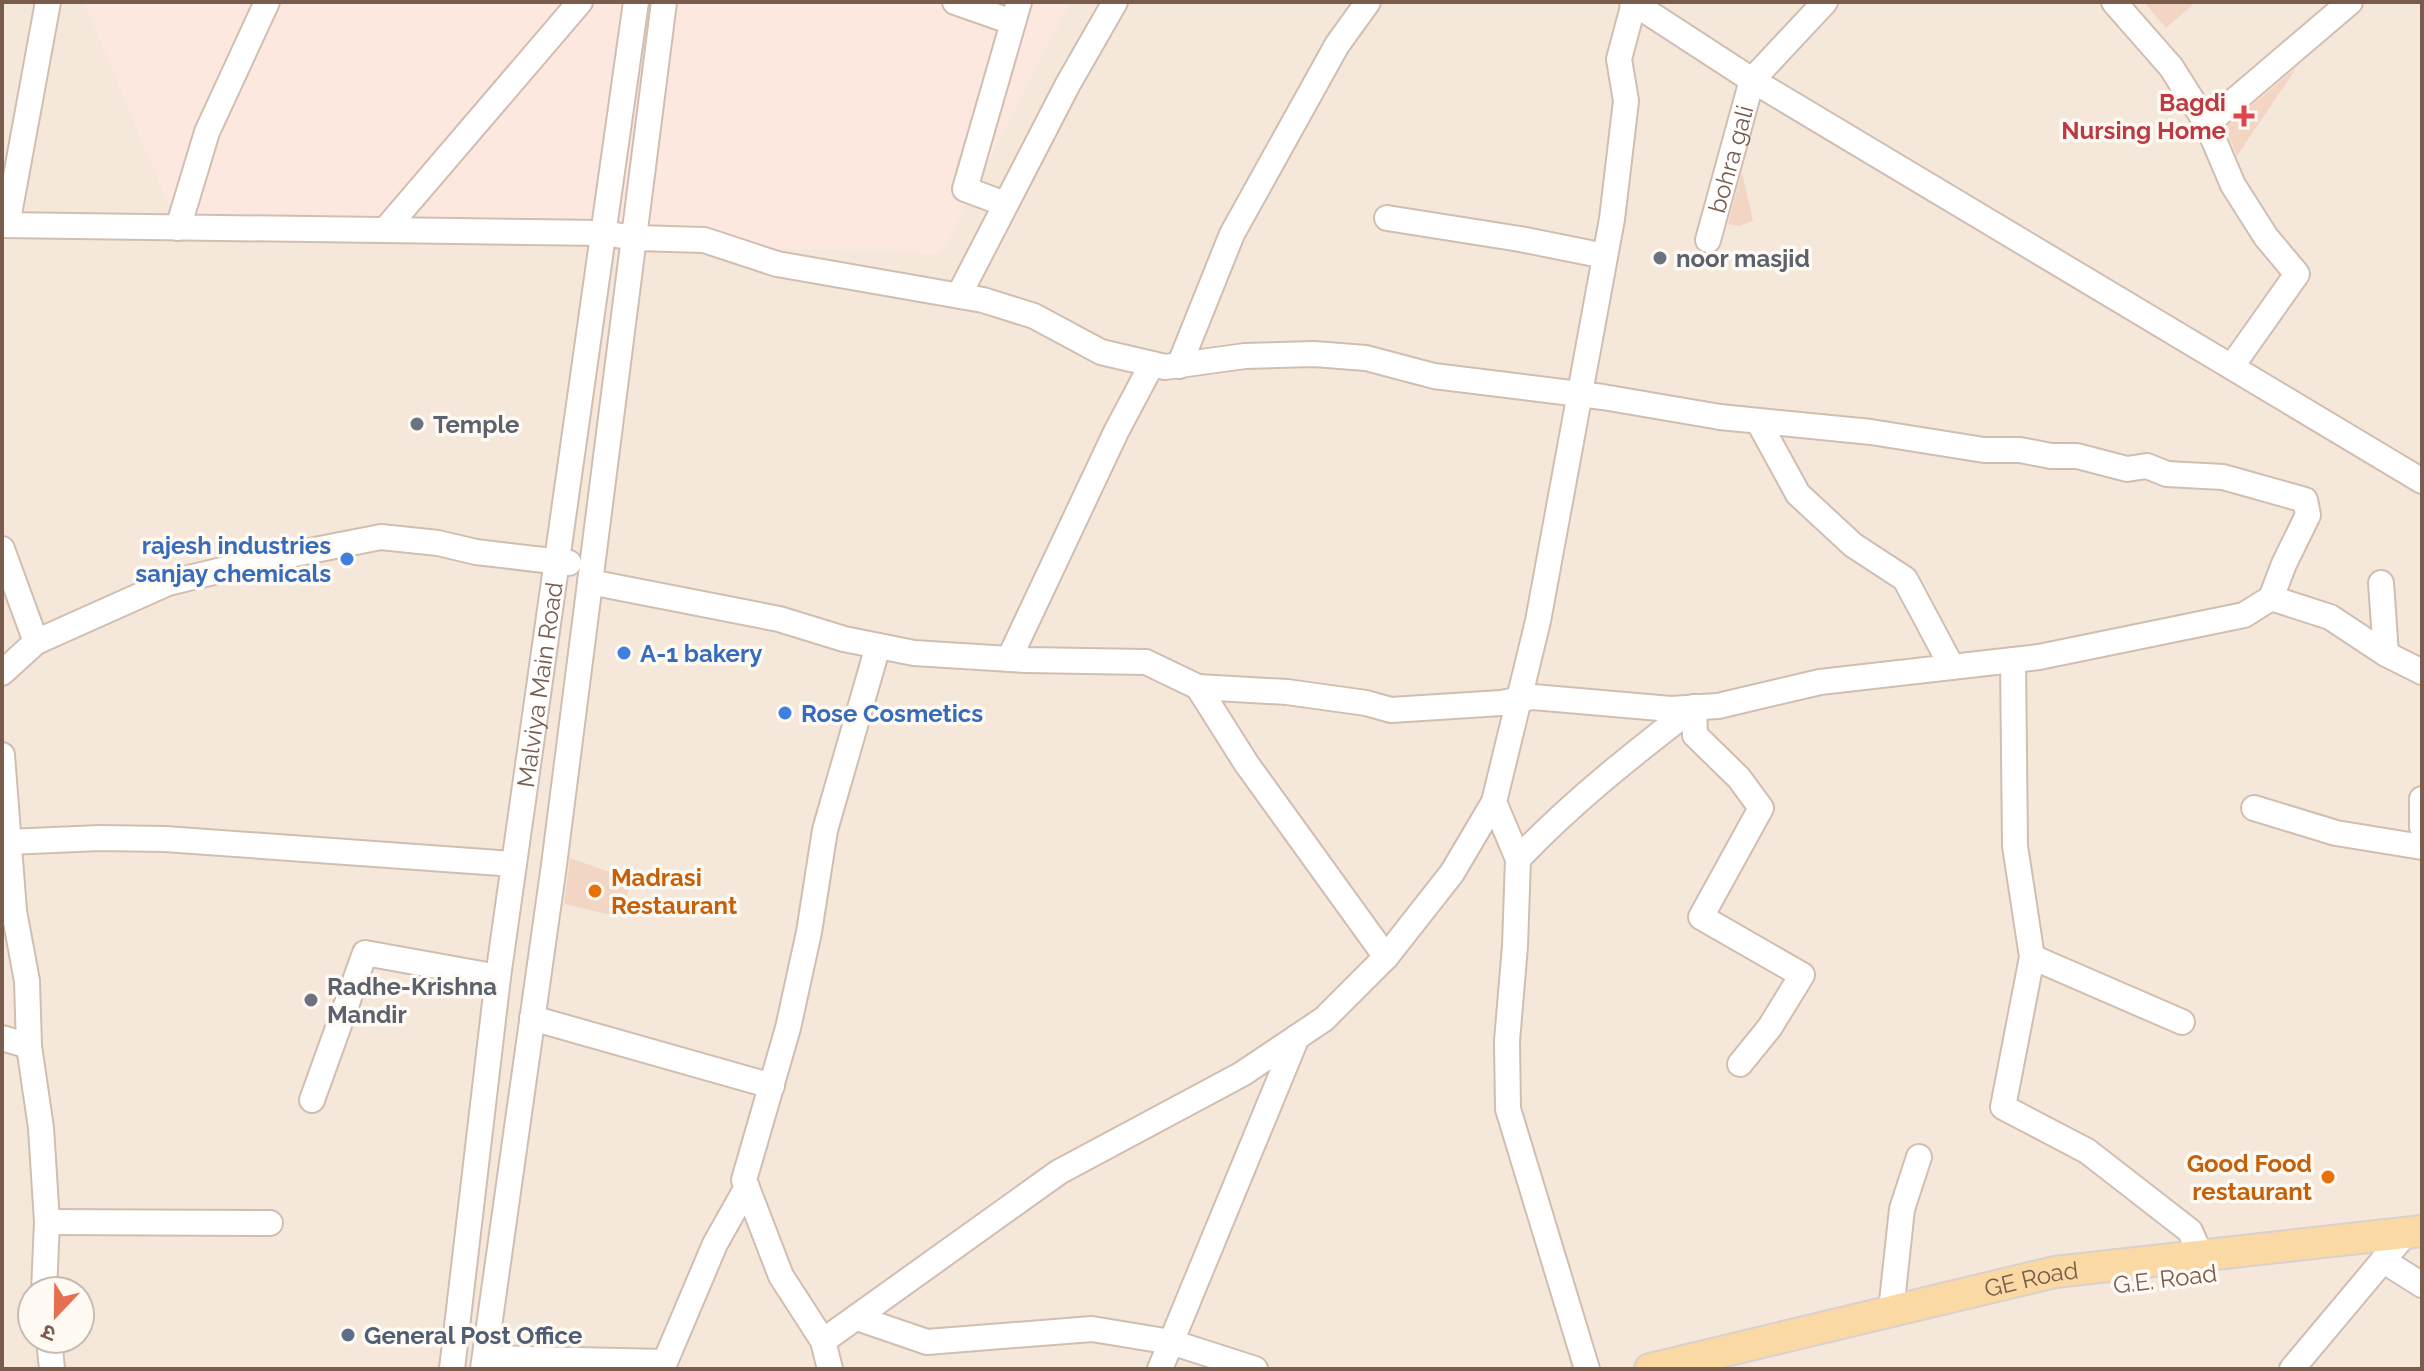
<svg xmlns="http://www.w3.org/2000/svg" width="2424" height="1371" font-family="Raleway,'Noto Sans Devanagari',sans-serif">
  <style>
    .residential { fill: #f5e8da; fill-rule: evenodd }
    .commercial { fill: #fde8e0 }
    .building { fill: #f3d5c3 }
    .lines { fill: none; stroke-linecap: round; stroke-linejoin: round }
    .minor-casing { stroke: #d1beb0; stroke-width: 28 }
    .major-casing { stroke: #dad1cd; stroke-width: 34 }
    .minor { stroke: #fff; stroke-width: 24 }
    .major { stroke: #fbd9a5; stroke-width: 30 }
    .health-dot { fill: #e0444e; stroke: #fffaf3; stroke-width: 3 }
    .worship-dot { fill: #6b7280; stroke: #fffaf3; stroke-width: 3 }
    .shop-dot { fill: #3f7fe0; stroke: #fffaf3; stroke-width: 3 }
    .food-dot { fill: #e8710a; stroke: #fffaf3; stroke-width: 3 }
    .service-dot { fill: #5c6f8a; stroke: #fffaf3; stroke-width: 3 }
    .labels { text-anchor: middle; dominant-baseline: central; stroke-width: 7; stroke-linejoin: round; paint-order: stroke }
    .health-label { font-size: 24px; font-weight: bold; fill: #be3a42; stroke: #fffaf3; text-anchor: end }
    .street-label { font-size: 24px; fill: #7a5c4d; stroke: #fffaf3 }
    .worship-label { font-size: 24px; font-weight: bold; fill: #5b616d; stroke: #fffaf3; text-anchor: start }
    .shop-label { font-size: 24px; font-weight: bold; fill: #366cbe; stroke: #fffaf3; text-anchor: start }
    .food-label { font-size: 24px; font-weight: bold; fill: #c56008; stroke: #fffaf3; text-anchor: start }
    .service-label { font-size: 24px; font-weight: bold; fill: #4e5e75; stroke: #fffaf3; text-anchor: start }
  </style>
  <rect width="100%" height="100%" fill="#fdf6ec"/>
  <!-- residential -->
  <path class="residential" d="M2,2h2420v1367h-2420zM32,1291h48v48h-48z"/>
  <!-- commercial -->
  <path class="commercial" d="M84,2h986l-129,252 -763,-26z"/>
  <!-- building -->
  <path class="building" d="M2144,2h52l-30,26z
    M2297,67l-60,89 -12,-28z
    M1742,172l11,49 -14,5 -11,-2z
    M570,858l62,22 -12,37 -56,-13z"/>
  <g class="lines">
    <defs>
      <g id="minor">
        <path d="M955,2l57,20"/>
        <path d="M1632,2l120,78 670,401"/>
        <path d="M2114,2l57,65 36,57 26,61 33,52 31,37 -65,92"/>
        <path d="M2207,124l143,-122"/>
        <path d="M1005,204l-40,-15 54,-187"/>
        <path d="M1387,218l133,21 85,17"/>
        <path d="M2,225l600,8 34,5 68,2 73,24 206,36 51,16 67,36 64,15 80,-11 69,-2 52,4 68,18 169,21 117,20 151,15 113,18h36l31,6h26l50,13 20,-3 20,8 56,3 82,23 3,15 -24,49 -13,34 -27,17 -205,42 -219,25 -102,24 -47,3 -138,-12 -32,6 -110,7 -25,-7 -79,-11 -89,-5 -52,-25 -120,-2 -112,-7 -70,-14 -65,-20 -189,-37"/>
        <path d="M7,225l41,-223"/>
        <path d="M178,228l29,-96 60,-130"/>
        <path d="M385,230l195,-228"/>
        <path id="s1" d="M1708,240l44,-160 73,-78"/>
        <path d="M959,295l109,-211 47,-82"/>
        <path d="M1179,366l53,-132 105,-189 31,-43"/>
        <path d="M1758,421l40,73 55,51 52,34 47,88"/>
        <path d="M2,549l34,93"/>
        <path d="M2381,583l5,71"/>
        <path d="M2271,598l59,19 56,37 36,18"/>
        <path d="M1009,659l107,-227 36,-68"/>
        <path d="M2013,660l2,186 17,111 -29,150 84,44 103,80 11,25"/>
        <path d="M2,673l34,-31 132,-59 96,-23 117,-23 57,6 38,9 93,11"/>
        <path d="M1198,687l48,76 140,194"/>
        <path d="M1694,707l1,28 44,43 22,30 -60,109 101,58 -32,52 -30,37"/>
        <path d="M2,755l12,156 13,70 2,65 12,82 6,94 -3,69"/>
        <path d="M2422,799v28"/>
        <path d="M1494,802l24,57"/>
        <path d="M2254,808l82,25 86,14"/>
        <path d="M7,842l93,-4 65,1 349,25"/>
        <path d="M2032,957l150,65"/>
        <path d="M532,1018l240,68"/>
        <path d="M2,1038l27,8"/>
        <path d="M312,1100l53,-147 133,24"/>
        <path d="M47,1222l223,1"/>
        <path d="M2384,1261l38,24"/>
        <path d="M1891,1311l11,-102 17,-52"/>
        <path d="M857,1318l70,24 165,-13 79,13 84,27"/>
        <path d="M49,1339l3,30"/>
        <path d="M823,1341l236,-169 183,-98 82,-55 62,-62 66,-84 42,-71 44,-181 74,-402 14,-118 -7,-42 15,-56"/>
        <path d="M485,1358l180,4 50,-118 32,-57"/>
        <path id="s2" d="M452,1369l46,-392 138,-975"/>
        <path d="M483,1369l71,-504 110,-863"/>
        <path d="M830,1369l-7,-28 -42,-65 -37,-96 44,-152 21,-96 16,-102 53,-184"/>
        <path d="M1160,1369l137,-332"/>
        <path d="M1587,1369l-79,-260 -1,-68 8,-95 3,-87c54,-57 114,-104 176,-152"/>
        <path d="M2292,1369l114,-136"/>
      </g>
      <g id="major">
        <path id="s3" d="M1650,1369l405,-97 367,-41"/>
      </g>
    </defs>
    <!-- minor casing -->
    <use href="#minor" class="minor-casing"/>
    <!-- major casing -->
    <use href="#major" class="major-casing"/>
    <!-- minor -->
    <use href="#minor" class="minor"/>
    <!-- major -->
    <use href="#major" class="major"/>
  </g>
  <!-- markers -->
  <path class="health-dot" d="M2240 104h8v8h8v8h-8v8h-8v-8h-8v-8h8z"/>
  <g class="worship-dot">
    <circle cx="1660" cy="258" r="8"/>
    <circle cx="417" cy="424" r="8"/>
    <circle cx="311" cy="1000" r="8"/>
  </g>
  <g class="shop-dot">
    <circle cx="347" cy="559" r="8"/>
    <circle cx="624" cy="653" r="8"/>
    <circle cx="785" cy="713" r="8"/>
  </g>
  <g class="food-dot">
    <circle cx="595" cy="891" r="8"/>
    <circle cx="2328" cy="1177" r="8"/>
  </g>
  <circle class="service-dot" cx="348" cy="1335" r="8"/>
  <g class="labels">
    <!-- health labels -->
    <g class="health-label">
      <text x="2226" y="102">Bagdi<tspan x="2226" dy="28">Nursing Home</tspan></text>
    </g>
    <!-- street labels -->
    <g class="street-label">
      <text stroke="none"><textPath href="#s1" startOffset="84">bohra gali</textPath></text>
      <text stroke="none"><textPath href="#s2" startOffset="690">Malviya Main Road</textPath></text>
      <text transform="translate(2165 1279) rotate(-7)">G.E. Road</text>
      <text stroke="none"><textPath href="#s3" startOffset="392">GE Road</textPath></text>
    </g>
    <!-- worship labels -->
    <g class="worship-label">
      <text x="1676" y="258">noor masjid</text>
      <text x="433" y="424">Temple</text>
      <text x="327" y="986">Radhe-Krishna<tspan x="327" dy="28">Mandir</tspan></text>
    </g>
    <!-- shop labels -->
    <g class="shop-label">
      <text x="331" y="545" text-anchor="end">rajesh industries<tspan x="331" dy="28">sanjay chemicals</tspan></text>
      <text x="640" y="653">A-1 bakery</text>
      <text x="801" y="713">Rose Cosmetics</text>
    </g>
    <!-- food labels -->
    <g class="food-label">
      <text x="611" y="877">Madrasi<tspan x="611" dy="28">Restaurant</tspan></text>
      <text x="2312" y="1163" text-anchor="end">Good Food<tspan x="2312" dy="28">restaurant</tspan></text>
    </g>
    <!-- service labels -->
    <g class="service-label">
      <text x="364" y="1335">General Post Office</text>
    </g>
  </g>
  <!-- border -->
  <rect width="2424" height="1371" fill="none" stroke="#7a5c4d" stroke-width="8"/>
  <!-- north arrow -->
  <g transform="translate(56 1315) rotate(202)"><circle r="38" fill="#fffaf3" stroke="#cabbb1" stroke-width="2"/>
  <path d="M0-6L14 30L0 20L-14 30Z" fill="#e76f51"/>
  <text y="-12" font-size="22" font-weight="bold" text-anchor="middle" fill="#7a5c4d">उ</text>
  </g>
</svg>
